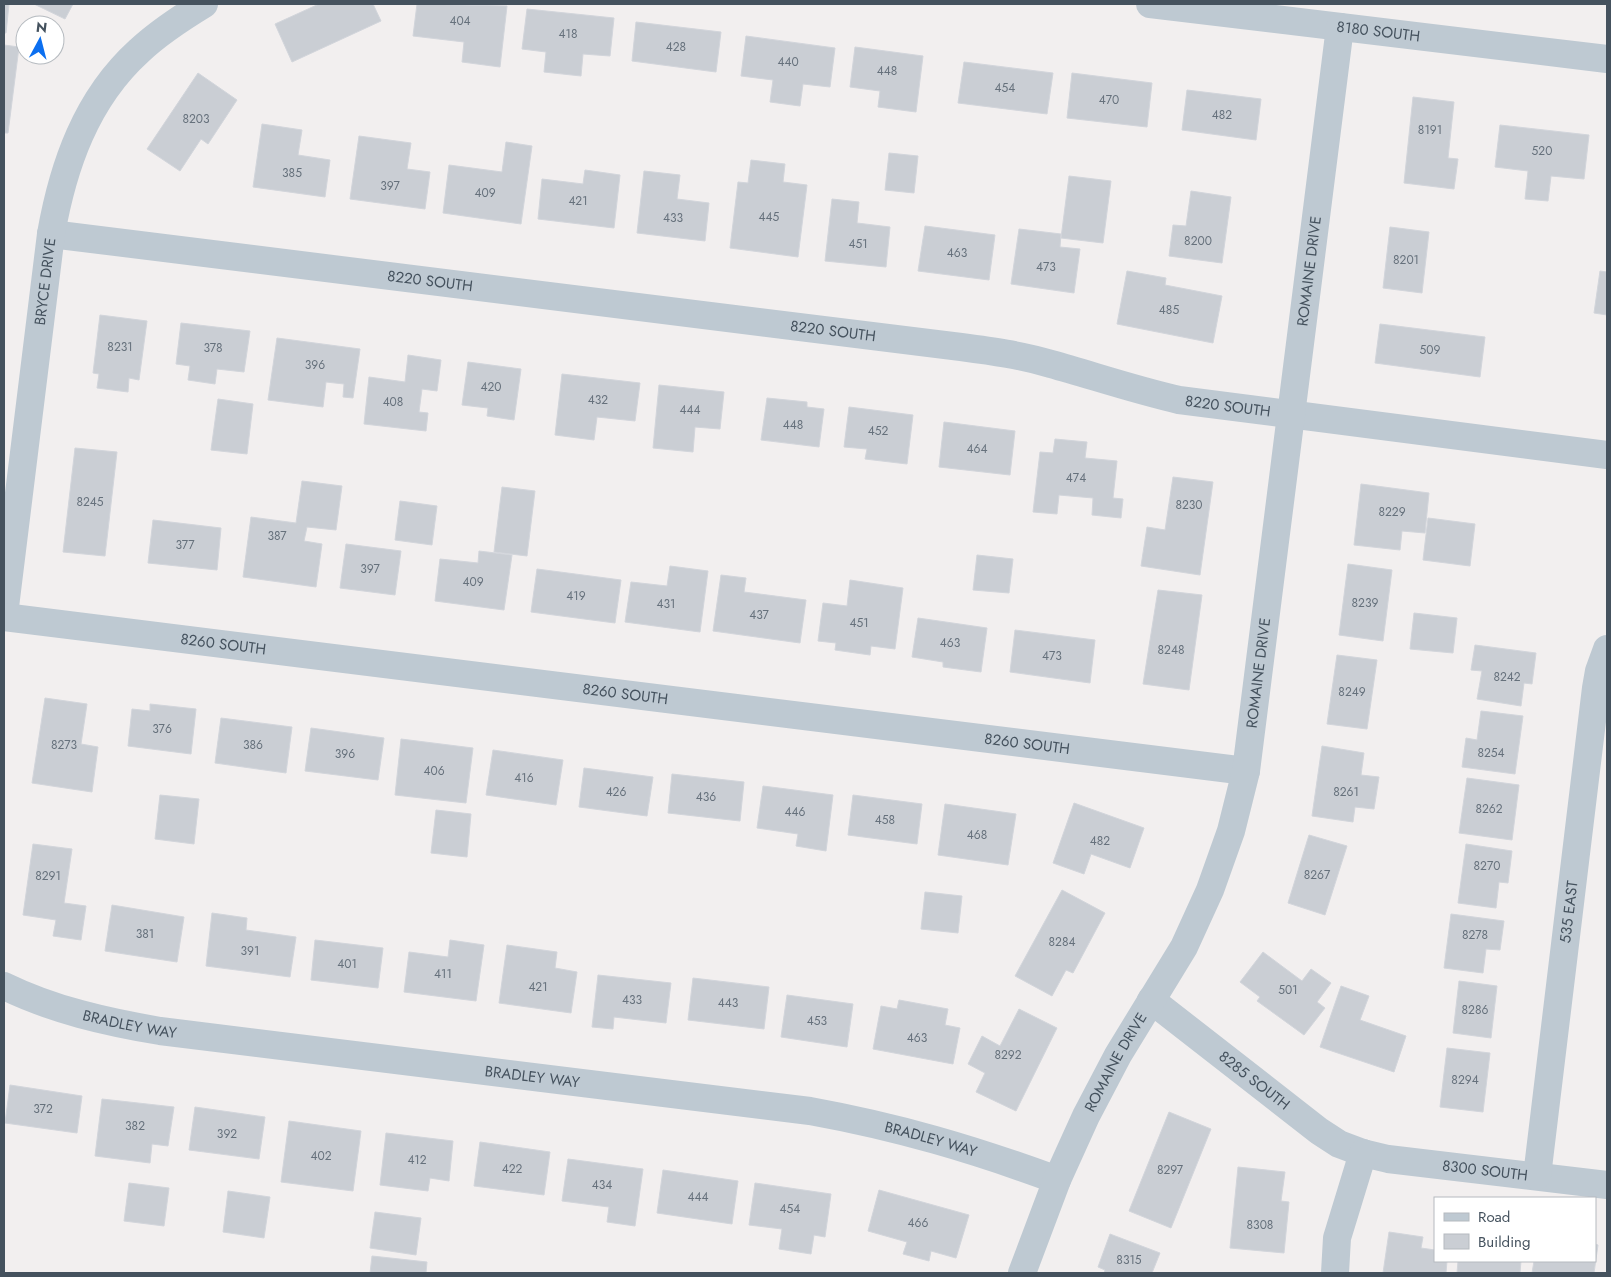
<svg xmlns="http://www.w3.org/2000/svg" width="1611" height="1277" font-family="Jost,sans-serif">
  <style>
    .building { fill: #caced4; stroke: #d2d5db }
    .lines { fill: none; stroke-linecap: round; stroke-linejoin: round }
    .street { stroke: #bec9d2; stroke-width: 28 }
    .labels { text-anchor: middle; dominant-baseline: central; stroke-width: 4.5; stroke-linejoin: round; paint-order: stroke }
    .number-label { font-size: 12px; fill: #66717c }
    .street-label { font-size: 15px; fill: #45525e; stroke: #fff }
  </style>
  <rect width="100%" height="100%" fill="#f2efef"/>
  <!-- building -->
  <path class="building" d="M4,4h5l-3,29h-2z
    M34,4h39l-8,15z
    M319,4h54l8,17 -89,41 -17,-38z
    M417,4l90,2 -7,61 -38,-5 2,-20 -51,-6z
    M527,9l87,9 -4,38 -27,-2 -2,22 -37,-4 2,-20 -24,-3z
    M636,22l85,10 -5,40 -84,-11z
    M746,36l89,12 -5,39 -27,-3 -3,22 -30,-4 3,-22 -32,-4z
    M4,45l15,2 -11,86h-4z
    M855,47l68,9 -7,56 -38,-5 2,-16 -30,-4z
    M964,62l89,11 -6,41 -89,-11z
    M198,73l39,27 -29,44 -7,-5 -21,32 -33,-22z
    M1072,73l80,10 -5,44 -80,-9z
    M1187,90l74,9 -5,41 -74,-10z
    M1413,97l41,5 -6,56 10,1 -4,30 -50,-6z
    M262,124l40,6 -4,25 32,5 -5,37 -72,-10z
    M1500,125l89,10 -5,44 -33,-3 -3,25 -23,-2 3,-28 -33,-4z
    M359,136l52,7 -4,26 23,3 -5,37 -75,-10z
    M506,142l26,4 -11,78 -78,-11 6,-48 53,7z
    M889,153l29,3 -4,37 -29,-3z
    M751,160l34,4 -2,18 24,3 -9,72 -68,-9 8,-66 10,1z
    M585,170l35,5 -6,53 -76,-9 4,-40 41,5z
    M644,171l36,4 -3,24 32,4 -4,38 -68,-8z
    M1069,176l42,5 -8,62 -42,-5z
    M1191,191l40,6 -9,66 -53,-7 4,-31 13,1z
    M832,199l27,3 -2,21 33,4 -4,40 -61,-6z
    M925,226l70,9 -6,45 -71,-9z
    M1390,227l39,5 -7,61 -39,-5z
    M1019,229l42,5 -1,13 20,2 -6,44 -63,-9z
    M1127,271l39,7 -1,7 57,11 -9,47 -96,-19z
    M1600,271l7,1v43l-13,-2z
    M100,315l47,6 -8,59 -10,-2 -1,14 -31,-4 2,-14 -6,-1z
    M181,323l69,8 -6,41 -27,-3 -2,15 -27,-4 2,-14 -14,-2z
    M1380,324l105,13 -5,40 -105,-14z
    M277,338l83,11 -7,49 -10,-1 1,-13 -18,-2 -3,25 -55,-7z
    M408,355l33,5 -4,31 -15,-2 -3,23 9,1 -2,18 -62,-7 5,-47 36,5z
    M468,362l53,7 -7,51 -27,-4 1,-8 -26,-3z
    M562,374l78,9 -5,38 -38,-4 -3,23 -39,-5z
    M659,385l65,7 -4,37 -25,-2 -2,25 -40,-4z
    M767,398l40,4v5l17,2 -5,38 -58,-7z
    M218,399l35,5 -6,50 -36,-4z
    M849,407l64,8 -6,49 -42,-5 2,-10 -23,-2z
    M944,422l71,9 -5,44 -71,-8z
    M1055,439l32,3 -2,16 32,3 -4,37 10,1 -2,19 -29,-3 1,-17 -34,-3 -2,19 -24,-2 7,-60 13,1z
    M75,448l42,4 -12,104 -42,-4z
    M1173,477l40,5 -13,93 -59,-9 6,-39 18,3z
    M302,481l40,5 -6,44 -29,-3 -3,14 18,3 -6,43 -73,-10 8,-60 45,6z
    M1361,484l68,9 -4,40 -23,-2 -2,19 -46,-5z
    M502,487l33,4 -8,65 -33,-4z
    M400,501l37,5 -5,39 -37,-5z
    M1428,518l47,6 -5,42 -47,-6z
    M153,520l68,8 -4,42 -69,-7z
    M346,544l55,7 -6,44 -55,-7z
    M479,551l33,4 -8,55 -69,-9 5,-42 38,4z
    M977,555l36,4 -4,34 -36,-3z
    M1348,564l44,6 -9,71 -44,-6z
    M670,566l38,5 -8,61 -75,-10 6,-40 36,4z
    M537,569l84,11 -6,43 -84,-11z
    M721,575l25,3 -2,14 62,8 -6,43 -87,-12z
    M850,580l53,8 -8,61 -24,-3 -1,9 -35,-5 1,-7 -18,-2 5,-38 24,3z
    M1158,590l44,5 -13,95 -46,-6z
    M1414,613l43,5 -4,35 -43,-4z
    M918,618l69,10 -6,44 -38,-5v-5l-31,-5z
    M1015,630l80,10 -5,43 -80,-11z
    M1475,645l61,8 -4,31 -8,-1 -3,23 -44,-7 5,-28 -11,-1z
    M1337,655l40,5 -10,69 -40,-5z
    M45,698l42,6 -6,40 17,3 -6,45 -60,-9z
    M150,704l46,5 -5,45 -63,-8 4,-37 18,2z
    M1481,711l42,5 -8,58 -53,-7 4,-29 11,2z
    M221,718l71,9 -6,46 -71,-10z
    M311,728l73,10 -6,42 -73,-9z
    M401,739l72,9 -7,55 -71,-8z
    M1322,746l42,7 -3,22 18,2 -5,32 -19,-2 -2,15 -41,-6z
    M493,750l70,10 -7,45 -70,-10z
    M584,768l69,9 -6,39 -68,-9z
    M672,774l72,8 -4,39 -72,-8z
    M1467,778l52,7 -7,55 -53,-7z
    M763,786l70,9 -7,56 -30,-5 2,-12 -41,-6z
    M160,795l39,4 -5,45 -39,-5z
    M853,795l69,9 -5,40 -69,-9z
    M1074,803l70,25 -14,40 -39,-14 -7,20 -31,-11z
    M945,804l71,10 -8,51 -70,-10z
    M436,810l35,4 -4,43 -36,-4z
    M1309,835l38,11 -22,69 -37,-12z
    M33,844l39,5 -8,54 22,3 -5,34 -28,-4 3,-16 -33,-5z
    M1466,844l46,7 -4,32 -9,-1 -3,26 -38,-5z
    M1062,890l43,23 -32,60 -7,-3 -14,26 -37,-20z
    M925,892l37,4 -4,37 -37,-4z
    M112,905l72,12 -7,45 -72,-11z
    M212,913l35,5 -1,12 50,7 -6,40 -84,-11z
    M1451,914l53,7 -4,29 -14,-1 -3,24 -39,-5z
    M315,940l68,8 -5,40 -67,-8z
    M450,940l34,5 -8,56 -72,-9 5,-40 39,5z
    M507,945l50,7 -2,16 22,4 -6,41 -72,-10z
    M1263,952l39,29 9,-12 20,14 -14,19 8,6 -21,27 -47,-34 3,-4 -20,-15z
    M598,975l73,8 -5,40 -52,-6 -1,12 -21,-2z
    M693,978l76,9 -5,42 -76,-9z
    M1459,981l38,5 -6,52 -38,-5z
    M1341,986l28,10 -9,24 46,16 -12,36 -74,-25z
    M787,995l66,9 -6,43 -66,-10z
    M899,1000l49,9 -3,16 15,3 -7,36 -80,-15 8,-43 16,3z
    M1019,1009l38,19 -41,83 -40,-19 9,-19 -17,-9 14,-28 18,10z
    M1447,1048l43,5 -7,59 -43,-5z
    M10,1085l72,11 -5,37 -72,-10z
    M102,1099l72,8 -6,39 -16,-2 -2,19 -55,-7z
    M195,1107l70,10 -6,42 -70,-9z
    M1169,1112l42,17 -40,99 -42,-17z
    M289,1121l72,10 -8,60 -72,-9z
    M386,1133l67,8 -4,40 -19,-3 -2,13 -48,-6z
    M480,1142l70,10 -6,43 -70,-9z
    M568,1159l75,10 -8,57 -28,-4 2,-15 -47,-6z
    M1238,1167l47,5 -4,29 8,1 -5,51 -54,-5z
    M663,1170l75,11 -6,43 -75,-11z
    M129,1183l40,5 -5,38 -40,-5z
    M755,1183l76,11 -6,43 -11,-2 -3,19 -32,-5 3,-20 -33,-4z
    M879,1190l90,25 -13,43 -25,-7 -2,10 -26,-7 4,-12 -39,-11z
    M228,1191l42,6 -6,41 -41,-6z
    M375,1212l46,6 -5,37 -46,-7z
    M1389,1232l34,5 -2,11 14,2v11h12l-1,12h-63z
    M1110,1234l50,19 -8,20h-48l1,-3 -7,-3z
    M1595,1244l3,1 -4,28h-62l2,-12h61z
    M372,1256l55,6 -1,11h-56z
    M1458,1261h63l-1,12h-63z"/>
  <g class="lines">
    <!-- street -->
    <g class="street">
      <path id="s1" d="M1150,4l457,55"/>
      <path id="s2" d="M51,234l910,113c30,4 60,8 90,17 43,12 84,26 128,36l428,55"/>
      <path id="s3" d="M4,615l47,-381c12,-68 35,-135 88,-183 19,-18 42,-33 65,-47"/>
      <path id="s4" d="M4,617l1242,154"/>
      <path id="s5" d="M4,986c49,24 103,36 156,45l650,80c88,16 163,38 247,69"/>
      <path id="s6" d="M1151,1000l168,131 20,13 24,9 25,6 219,26"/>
      <path id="s7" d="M1537,1176l59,-488 3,-17 8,-22"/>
      <path id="s8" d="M1022,1273l35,-93 29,-64 32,-61 66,-108 26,-57 21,-59 15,-60 94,-744"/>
      <path d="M1335,1273l2,-35 26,-85"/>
    </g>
  </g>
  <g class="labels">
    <!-- number labels -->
    <g class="number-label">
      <text x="460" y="21">404</text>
      <text x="568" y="34">418</text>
      <text x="676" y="47">428</text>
      <text x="788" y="62">440</text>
      <text x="887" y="71">448</text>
      <text x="1005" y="88">454</text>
      <text x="1109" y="100">470</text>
      <text x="1222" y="115">482</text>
      <text x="196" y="119">8203</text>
      <text x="1430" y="130">8191</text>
      <text x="1542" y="151">520</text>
      <text x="292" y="173">385</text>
      <text x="390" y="186">397</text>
      <text x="485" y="193">409</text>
      <text x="578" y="201">421</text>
      <text x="769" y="217">445</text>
      <text x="673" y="218">433</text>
      <text x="1198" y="241">8200</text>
      <text x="858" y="244">451</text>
      <text x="957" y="253">463</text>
      <text x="1406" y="260">8201</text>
      <text x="1046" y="267">473</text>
      <text x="1169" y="310">485</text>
      <text x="120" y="347">8231</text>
      <text x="213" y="348">378</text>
      <text x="1430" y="350">509</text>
      <text x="315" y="365">396</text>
      <text x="491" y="387">420</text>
      <text x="598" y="400">432</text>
      <text x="393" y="402">408</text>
      <text x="690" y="410">444</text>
      <text x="793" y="425">448</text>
      <text x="878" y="431">452</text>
      <text x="977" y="449">464</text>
      <text x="1076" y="478">474</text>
      <text x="90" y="502">8245</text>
      <text x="1189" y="505">8230</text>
      <text x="1392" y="512">8229</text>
      <text x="277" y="536">387</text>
      <text x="185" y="545">377</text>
      <text x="370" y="569">397</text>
      <text x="473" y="582">409</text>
      <text x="576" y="596">419</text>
      <text x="1365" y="603">8239</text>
      <text x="666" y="604">431</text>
      <text x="759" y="615">437</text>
      <text x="859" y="623">451</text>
      <text x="950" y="643">463</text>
      <text x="1171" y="650">8248</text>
      <text x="1052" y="656">473</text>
      <text x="1507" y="677">8242</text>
      <text x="1352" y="692">8249</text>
      <text x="162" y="729">376</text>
      <text x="64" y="745">8273</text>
      <text x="253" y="745">386</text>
      <text x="1491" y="753">8254</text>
      <text x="345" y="754">396</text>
      <text x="434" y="771">406</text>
      <text x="524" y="778">416</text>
      <text x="616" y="792">426</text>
      <text x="1346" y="792">8261</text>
      <text x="706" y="797">436</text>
      <text x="1489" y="809">8262</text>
      <text x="795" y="812">446</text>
      <text x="885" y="820">458</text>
      <text x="977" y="835">468</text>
      <text x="1100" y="841">482</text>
      <text x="1487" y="866">8270</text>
      <text x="1317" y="875">8267</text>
      <text x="48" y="876">8291</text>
      <text x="145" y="934">381</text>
      <text x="1475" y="935">8278</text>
      <text x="1062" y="942">8284</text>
      <text x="250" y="951">391</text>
      <text x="347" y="964">401</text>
      <text x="443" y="974">411</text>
      <text x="538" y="987">421</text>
      <text x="1288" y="990">501</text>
      <text x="632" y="1000">433</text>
      <text x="728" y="1003">443</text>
      <text x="1475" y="1010">8286</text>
      <text x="817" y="1021">453</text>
      <text x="917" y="1038">463</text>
      <text x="1008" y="1055">8292</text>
      <text x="1465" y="1080">8294</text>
      <text x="43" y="1109">372</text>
      <text x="135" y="1126">382</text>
      <text x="227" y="1134">392</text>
      <text x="321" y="1156">402</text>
      <text x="417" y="1160">412</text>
      <text x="512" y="1169">422</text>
      <text x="1170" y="1170">8297</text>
      <text x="602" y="1185">434</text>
      <text x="698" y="1197">444</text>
      <text x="790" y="1209">454</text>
      <text x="918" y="1223">466</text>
      <text x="1260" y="1225">8308</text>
      <text x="1129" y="1260">8315</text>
    </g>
    <!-- street labels -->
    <g class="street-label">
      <text stroke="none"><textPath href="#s1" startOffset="230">8180 SOUTH</textPath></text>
      <text stroke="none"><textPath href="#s8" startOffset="1056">ROMAINE DRIVE</textPath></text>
      <text stroke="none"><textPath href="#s2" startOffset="382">8220 SOUTH</textPath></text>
      <text stroke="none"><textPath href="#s3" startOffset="336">BRYCE DRIVE</textPath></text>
      <text stroke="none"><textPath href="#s2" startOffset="788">8220 SOUTH</textPath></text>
      <text stroke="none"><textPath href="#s2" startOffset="1191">8220 SOUTH</textPath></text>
      <text stroke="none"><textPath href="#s4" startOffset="221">8260 SOUTH</textPath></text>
      <text stroke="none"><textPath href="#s8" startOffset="651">ROMAINE DRIVE</textPath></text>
      <text stroke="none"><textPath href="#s4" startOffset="626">8260 SOUTH</textPath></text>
      <text stroke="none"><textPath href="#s4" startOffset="1031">8260 SOUTH</textPath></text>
      <text stroke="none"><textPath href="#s7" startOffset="266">535 EAST</textPath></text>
      <text stroke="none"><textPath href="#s5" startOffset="132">BRADLEY WAY</textPath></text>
      <text stroke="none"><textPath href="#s8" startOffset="231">ROMAINE DRIVE</textPath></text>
      <text stroke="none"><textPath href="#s5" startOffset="538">BRADLEY WAY</textPath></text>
      <text stroke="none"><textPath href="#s6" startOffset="131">8285 SOUTH</textPath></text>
      <text stroke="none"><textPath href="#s5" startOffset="942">BRADLEY WAY</textPath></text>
      <text stroke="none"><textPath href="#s6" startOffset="386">8300 SOUTH</textPath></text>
    </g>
  </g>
  <!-- border -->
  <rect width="1611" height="1277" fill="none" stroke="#45525e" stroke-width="10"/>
  <!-- legend -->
  <rect x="1434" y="1197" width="162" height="65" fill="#ffffff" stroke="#b5babf"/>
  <rect x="1444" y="1213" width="25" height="8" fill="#bec9d2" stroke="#b5babf"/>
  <text x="1478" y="1222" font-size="15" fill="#45525e">Road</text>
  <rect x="1444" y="1234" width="25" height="15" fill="#caced4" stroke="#b5babf"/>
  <text x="1478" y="1247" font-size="15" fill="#45525e">Building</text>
  <!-- north arrow -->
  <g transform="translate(40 40) rotate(7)"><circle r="24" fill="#ffffff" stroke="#b5babf"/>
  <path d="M0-4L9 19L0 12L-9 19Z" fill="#0b6ff0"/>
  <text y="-8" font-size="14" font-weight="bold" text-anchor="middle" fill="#45525e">N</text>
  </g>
</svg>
